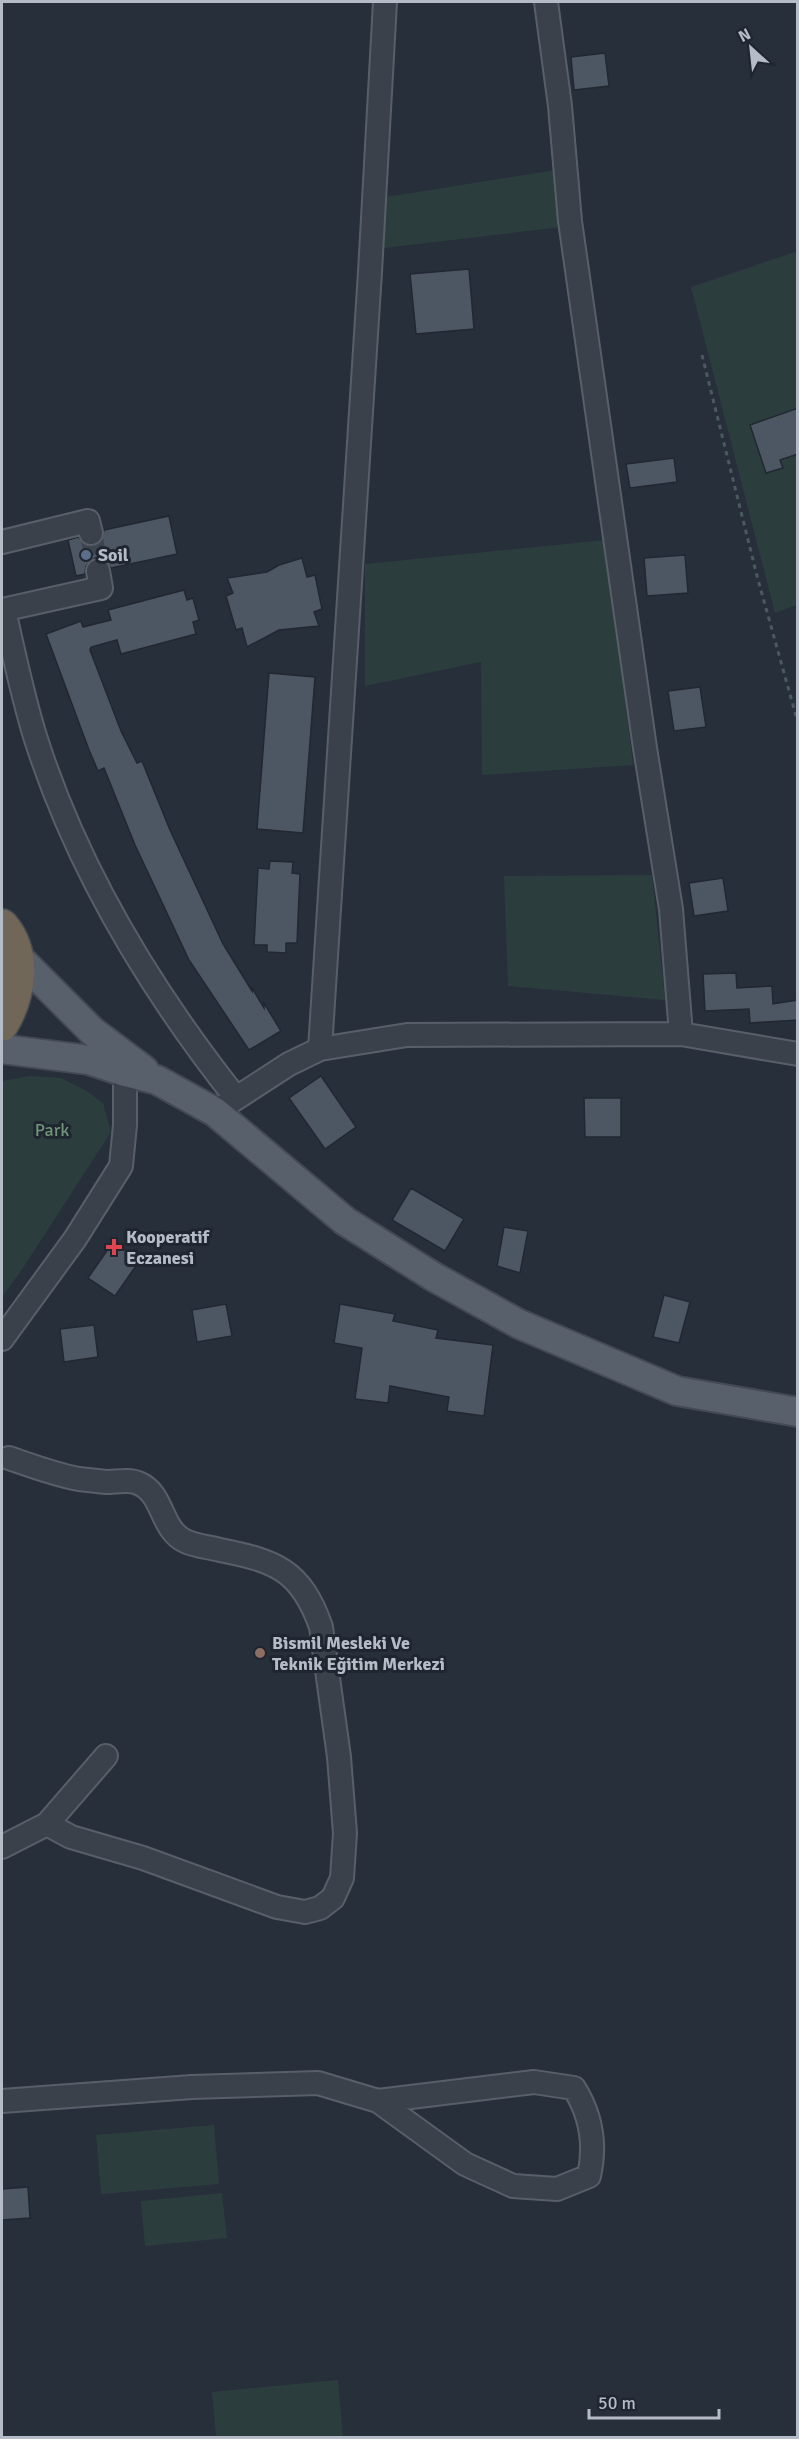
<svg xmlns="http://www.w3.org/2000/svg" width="799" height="2439" font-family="Signika,sans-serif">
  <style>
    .green { fill: #2c3d3e }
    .building { fill: #4d5663; stroke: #212832; stroke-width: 1.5 }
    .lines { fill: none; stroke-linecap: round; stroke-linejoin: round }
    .minor-tunnel { stroke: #3c4450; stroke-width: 22; stroke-dasharray: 22 11; stroke-linecap: butt }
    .minor-casing { stroke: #585f69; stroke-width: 26 }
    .major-casing { stroke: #434a54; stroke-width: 32 }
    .highway-casing { stroke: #454c56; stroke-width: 36 }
    .path { stroke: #4a5a5d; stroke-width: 3; stroke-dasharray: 4.5 4.5; stroke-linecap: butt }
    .minor { stroke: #3a414b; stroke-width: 22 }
    .major { stroke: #58606b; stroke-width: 28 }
    .highway { stroke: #706758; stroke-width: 33 }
    .service-dot { fill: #5c6f8a; stroke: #1f2630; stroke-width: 2 }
    .health-dot { fill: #e0444e; stroke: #1f2630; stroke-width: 2 }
    .education-dot { fill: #8d6e63; stroke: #1f2630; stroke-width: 2 }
    .labels { text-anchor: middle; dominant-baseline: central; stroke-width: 6; stroke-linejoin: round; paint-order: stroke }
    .poi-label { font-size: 18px; font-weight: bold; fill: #b6bcc7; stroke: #1f2630; text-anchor: start }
    .park-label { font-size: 18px; fill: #709579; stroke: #1f2630 }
  </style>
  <rect width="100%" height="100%" fill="#272f3b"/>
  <!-- green -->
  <path class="green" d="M556,170l6,57 -178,21 2,-51z
    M795,252l2,6v347l-22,8 -84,-326z
    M606,540l27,225 -151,10 -1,-113 -116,24v-122z
    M652,875l13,125 -157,-14 -4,-110z
    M30,1076l31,2 24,12 18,13 8,29 -88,136 -21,29v-216z
    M214,2125l5,59 -118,10 -5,-59z
    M222,2193l5,45 -82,8 -4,-45z
    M338,2380l5,57h-127l-4,-45z"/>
  <!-- building -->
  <path class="building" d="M605,53l4,33 -35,4 -3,-33z
    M469,269l5,60 -58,5 -6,-60z
    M798,408v46l-18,6 3,8 -17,5 -16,-48z
    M674,458l3,24 -47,6 -4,-24z
    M169,516l8,38 -66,14 -8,-9 -8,-1 -9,8 -1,8 -9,2 -8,-36 10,-3 9,9h7l7,-4 3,-12z
    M685,555l3,38 -41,3 -3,-38z
    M302,558l5,19 8,-2 7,34 -8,3 5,14 -40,4 -32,17 -5,-19 -6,2 -10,-34 7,-3 -6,-15 40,-6 12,-7z
    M184,590l3,10 6,-2 6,22 -6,2 3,12 -75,20 -4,-14 -26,7 -1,3 31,81 16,32 5,-2 28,69 53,114 29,47v-3l12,20v-5l17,28 -32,19 -60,-90 -54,-115 -31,-77 -6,3 -9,-21 -43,-116 35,-13 2,6 28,-7 -3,-10z
    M269,673l46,4 -12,156 -46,-4z
    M700,687l6,40 -32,4 -6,-40z
    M270,861l23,1 -1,11 8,1 -3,69h-11v10l-19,-1v-7h-13l4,-77 11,1z
    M723,878l5,33 -34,5 -5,-33z
    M736,973l1,15 35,-2 1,18 25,-4v20l-48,3 -1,-14 -44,2 -2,-37z
    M321,1076l35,51 -31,22 -36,-51z
    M584,1098h37v39h-36z
    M411,1188l53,31 -19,32 -53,-31z
    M504,1227l24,4 -8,42 -23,-7z
    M113,1242l27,18 -25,36 -27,-18z
    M664,1295l26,7 -11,41 -26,-6z
    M226,1304l6,32 -35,6 -5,-32z
    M340,1304l55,10 -2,7 45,9 -2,8 57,7 -9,71 -37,-5 2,-14 -59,-11 -2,17 -33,-4 7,-51 -28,-5z
    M94,1325l4,32 -34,5 -4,-33z
    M28,2187l2,31 -28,2v-31z"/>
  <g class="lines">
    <!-- minor-tunnel -->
    <path class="minor-tunnel" d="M91,533l7,38"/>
    <defs>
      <path id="minor" d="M546,2l14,104 10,115 75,527 26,161 10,125
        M2,542l86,-21 3,12
        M2,610l99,-22 -3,-17
        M4,610c9,41 18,83 30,123 42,135 115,255 202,365
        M320,1049l50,-777 15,-270
        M215,1112l74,-48 31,-15 87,-14 274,-1 117,20
        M2,1339l73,-100 46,-73 4,-41v-53l-9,-12
        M9,1458c23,8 47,17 70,21 9,1 18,2 27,3 10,0 23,-3 32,1 26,10 22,46 47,58 10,5 24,6 35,9 56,11 81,20 101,77l18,130 6,76 -3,45 -9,20 -13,10 -15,4 -28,-5 -134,-49 -72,-21 -24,-13
        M2,1847l45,-23 59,-68
        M2,2101l190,-14 126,-4 60,18 87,63 48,22 44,3 32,-13c7,-31 2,-61 -15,-88l-40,-6 -156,19"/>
      <path id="major" d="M16,955l76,76 52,39
        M2,1049l87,11 36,12 32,8 58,32 130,109 89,56 85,47 158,67 121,21"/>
      <path id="highway" d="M2,926c24,28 17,69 0,98"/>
    </defs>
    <!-- minor casing -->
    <use href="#minor" class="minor-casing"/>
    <!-- major casing -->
    <use href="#major" class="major-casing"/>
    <!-- highway casing -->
    <use href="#highway" class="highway-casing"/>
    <!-- path -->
    <path class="path" d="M702,355l55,221 41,147"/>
    <!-- minor -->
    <use href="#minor" class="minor"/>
    <!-- major -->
    <use href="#major" class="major"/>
    <!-- highway -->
    <use href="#highway" class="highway"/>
  </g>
  <!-- markers -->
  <circle class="service-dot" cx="86" cy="555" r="6"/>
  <path class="health-dot" d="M111 1238h6v6h6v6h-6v6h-6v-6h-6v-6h6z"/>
  <circle class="education-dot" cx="260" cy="1653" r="6"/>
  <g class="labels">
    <!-- poi labels -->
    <g class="poi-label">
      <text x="98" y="555">Soil</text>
      <text x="126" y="1237">Kooperatif<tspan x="126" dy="21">Eczanesi</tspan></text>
      <text x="272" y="1643">Bismil Mesleki Ve<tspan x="272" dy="21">Teknik Eğitim Merkezi</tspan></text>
    </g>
    <!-- park labels -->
    <g class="park-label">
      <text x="52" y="1130">Park</text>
    </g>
  </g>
  <!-- border -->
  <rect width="799" height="2439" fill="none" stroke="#b6bcc7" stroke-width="6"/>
  <!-- north arrow -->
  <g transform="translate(751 48) rotate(333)" stroke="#1f2630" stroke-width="4.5" paint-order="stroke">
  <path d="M0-4.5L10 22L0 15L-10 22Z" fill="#b6bcc7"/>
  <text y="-9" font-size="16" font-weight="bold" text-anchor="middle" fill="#b6bcc7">N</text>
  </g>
  <!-- scale -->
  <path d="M589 2409v9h130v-9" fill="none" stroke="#b6bcc7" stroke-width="3"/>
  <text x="598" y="2409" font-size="18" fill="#b6bcc7" stroke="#1f2630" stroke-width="4.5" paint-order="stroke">50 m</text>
</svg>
